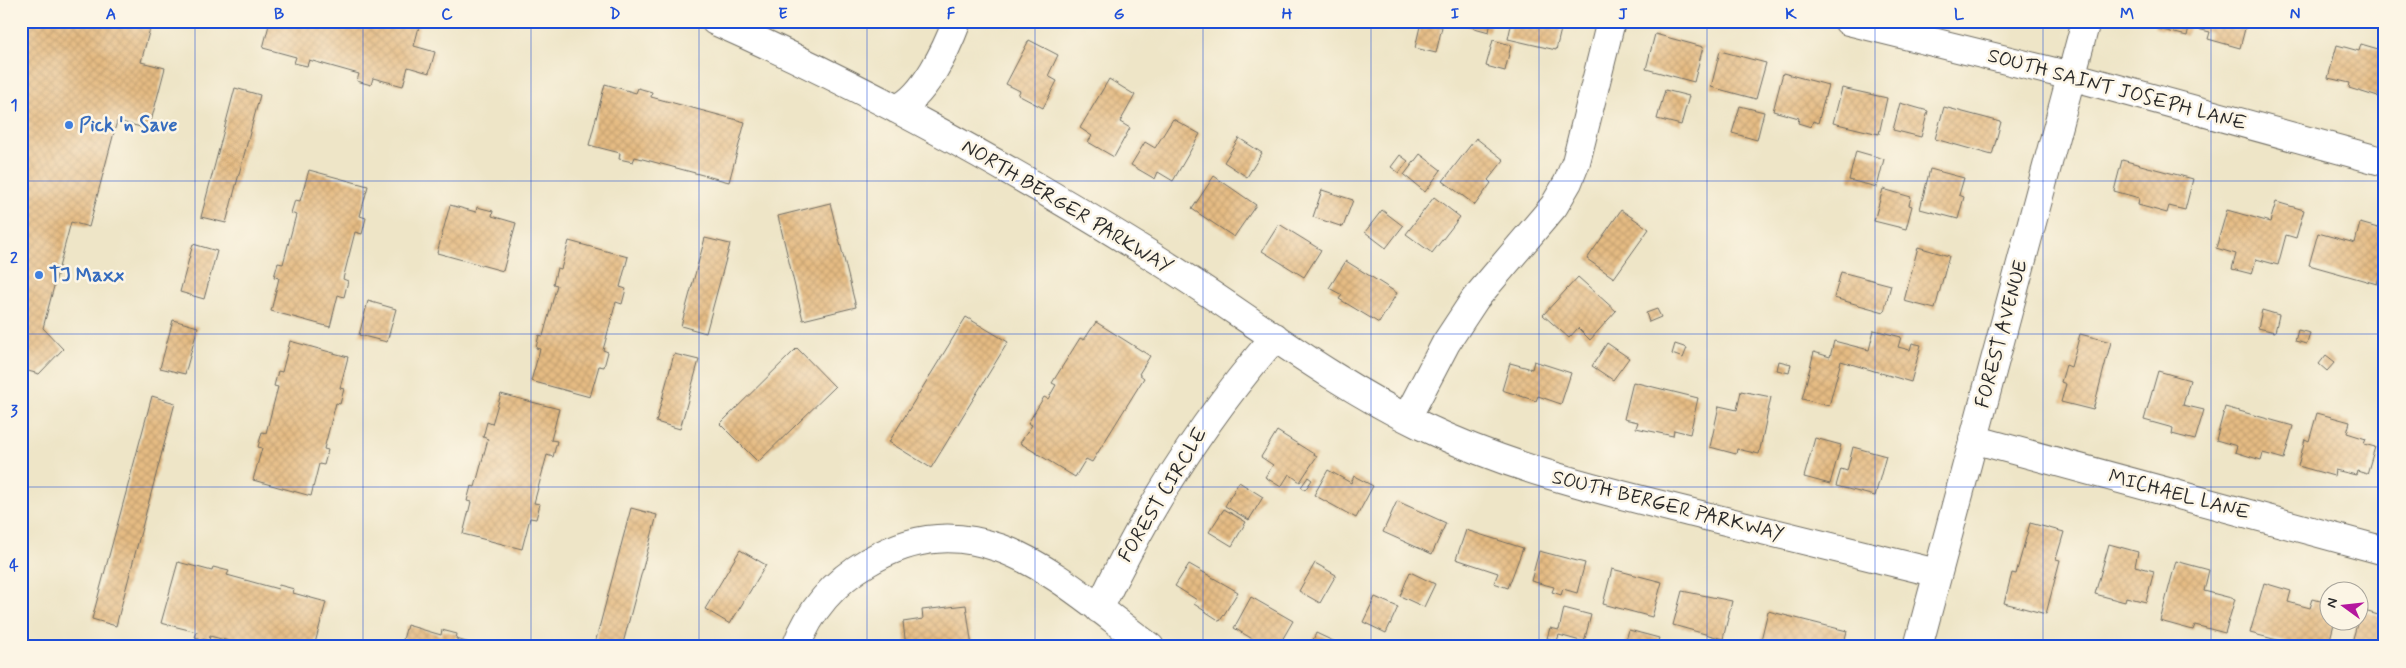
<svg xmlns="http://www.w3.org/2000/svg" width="2406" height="668" font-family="Mynerve,sans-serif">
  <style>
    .building { fill: url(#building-cross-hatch) }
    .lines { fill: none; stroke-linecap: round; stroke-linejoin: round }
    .minor-casing { stroke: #6f6c62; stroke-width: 30 }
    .minor { stroke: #fff; stroke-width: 28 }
    .grid { fill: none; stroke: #1d4ed8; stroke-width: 1; stroke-opacity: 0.55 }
    .shop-dot { fill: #3f7fe0; stroke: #fcf5e5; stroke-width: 2 }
    .labels { text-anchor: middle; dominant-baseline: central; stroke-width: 5; stroke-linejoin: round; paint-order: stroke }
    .street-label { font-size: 20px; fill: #2b2b2b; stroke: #fcf5e5 }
    .shop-label { font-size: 20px; font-weight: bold; fill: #366cbe; stroke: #fcf5e5; text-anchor: start }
    .neatline { fill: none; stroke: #1d4ed8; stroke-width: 2 }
    .grid-label { font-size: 16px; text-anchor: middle; font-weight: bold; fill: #1d4ed8 }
  </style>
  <defs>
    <pattern id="building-cross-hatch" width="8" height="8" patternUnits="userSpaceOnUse" patternTransform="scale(1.25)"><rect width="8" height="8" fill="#e5bb83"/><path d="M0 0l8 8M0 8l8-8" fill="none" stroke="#c5a171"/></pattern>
  </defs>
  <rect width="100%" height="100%" fill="#fcf5e5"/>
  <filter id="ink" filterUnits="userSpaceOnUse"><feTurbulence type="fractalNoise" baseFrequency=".02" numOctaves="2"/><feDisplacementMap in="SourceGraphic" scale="10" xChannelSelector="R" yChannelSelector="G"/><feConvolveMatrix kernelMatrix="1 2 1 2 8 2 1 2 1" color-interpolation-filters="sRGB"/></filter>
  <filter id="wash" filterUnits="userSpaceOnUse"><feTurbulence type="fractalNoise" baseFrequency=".0096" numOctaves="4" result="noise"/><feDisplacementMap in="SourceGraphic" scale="20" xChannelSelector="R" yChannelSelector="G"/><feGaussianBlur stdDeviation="1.12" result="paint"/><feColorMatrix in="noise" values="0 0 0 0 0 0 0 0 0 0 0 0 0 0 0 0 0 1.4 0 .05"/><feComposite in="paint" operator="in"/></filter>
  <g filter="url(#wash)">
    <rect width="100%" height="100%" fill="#eee5c7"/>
    <g id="blocks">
      <!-- building -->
      <path class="building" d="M21,21h131l-11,41 24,6 -16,61 -32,-8 -28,106 -18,-5 -28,106 20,21 -24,25 -18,-5z
        M270,21h128l21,6 -5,19 21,6 -6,21 -21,-6 -5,19 -30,-8 -2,7 -14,-4 2,-7 -50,-14 -2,6 -13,-3 2,-6 -33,-9z
        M1449,21h42l-2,11z
        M1512,21h51l-7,29 -48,-11z
        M2157,21h90l-7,27 -32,-9 2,-7 -21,-5 -2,9 -32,-8z
        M1421,22l21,5 -6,26 -21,-5z
        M1655,34l48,13 -9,35 -48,-13z
        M1029,40l29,15 -10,21 9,5 -14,27 -25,-13 2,-4 -14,-7z
        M1493,40l18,5 -6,26 -19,-5z
        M2361,44l24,7v32h-3l-4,14 -29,-9 1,-5 -22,-5 9,-33 22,6z
        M1720,51l46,12 -10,36 -45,-12z
        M1783,73l45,12 -10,38 -5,-2 -2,6 -13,-4 1,-5 -26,-7z
        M1109,79l26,16 -15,27 10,6 -16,29 -26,-15 4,-6 -12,-8z
        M605,84l31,9 2,-5 14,4 -1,5 94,25 -16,60 -94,-25 -2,5 -14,-3 1,-6 -31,-8z
        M235,88l25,7 -34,128 -25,-6z
        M1842,88l45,10 -8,36 -46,-11z
        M1665,90l24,6 -8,29 -24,-6z
        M1900,103l28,8 -7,26 -28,-7z
        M1740,106l24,6 -7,28 -25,-7z
        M1944,107l57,15 -9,33 -57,-16z
        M1173,119l27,15 -27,47 -15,-9 -3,7 -24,-14 14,-23 10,6z
        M1239,138l23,15 -15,24 -23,-15z
        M1476,138l28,22 -16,20 3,3 -16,22 -32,-24z
        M1856,151l28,8 -7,28 -28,-7z
        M1420,154l21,16 -16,22 -21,-17z
        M1400,155l8,6 -9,12 -8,-6z
        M2122,160l71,19 -8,31 -16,-4 -2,7 -29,-8 1,-7 -25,-7z
        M1930,169l34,9 -5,17 5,2 -6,22 -38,-10z
        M309,170l59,16 -8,30 6,2 -4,16 -7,-2 -12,47 5,2 -4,16 -6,-2 -8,32 -59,-16 8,-33 -5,-1 4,-14 5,1 13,-49 -5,-2 4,-13 5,1z
        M1214,176l42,29 -22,32 -42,-28z
        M1883,189l28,8 -2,8 3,1 -6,23 -32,-8z
        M1322,190l31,10 -10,27 -30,-10z
        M1434,197l26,20 -28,36 -26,-19z
        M2276,202l28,8 -8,28 -10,-3 -8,30 -22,-6 -4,15 -20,-5 4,-15 -20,-6 11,-38 43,12z
        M830,203l26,104 -53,13 -25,-104z
        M450,205l26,7 1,-5 16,4 -1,5 24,7 -13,48 -66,-18z
        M1382,210l21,16 -17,22 -21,-16z
        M1621,210l28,19 -35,49 -27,-19z
        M2360,223l25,7v27l-8,27 -68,-19 9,-32 37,10z
        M1279,224l42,26 -17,27 -42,-26z
        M705,238l25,6 -24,89 -25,-7z
        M569,241l59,16 -8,30 6,2 -4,15 -6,-2 -13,48 5,2 -4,15 -5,-1 -9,31 -59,-16 9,-32 -4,-1 3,-13 4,1 14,-51 -4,-1 4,-16 4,1z
        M193,244l24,7 -13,48 -24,-7z
        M1918,247l31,9 -14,53 -31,-8z
        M1346,261l51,32 -18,30 -40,-24 3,-4 -13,-7z
        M1841,272l50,13 -7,27 -50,-14z
        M1578,277l38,34 -26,29 -12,-12 -9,10 -26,-23z
        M368,301l28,8 -9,33 -28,-7z
        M1657,309l4,8 -12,5 -3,-9z
        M2262,310l17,5 -4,17 -17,-4z
        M966,317l42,25 -77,126 -42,-26z
        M173,320l25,7 -13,47 -25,-6z
        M1096,322l54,34 -11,18 5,4 -52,84 -6,-3 -11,18 -55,-34 12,-18 -4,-2 16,-26 4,2 8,-14 -4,-2 28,-45 4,2z
        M1874,330l27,7 -3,10 12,3 2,-7 9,2 -10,37 -70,-21 -12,45 -27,-7 12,-47 16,5 4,-16 35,9z
        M2298,330l12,3 -3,11 -12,-3z
        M2080,334l31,8 -18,68 -32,-8 5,-18 -5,-2 5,-17 5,2z
        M290,341l58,16 -8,31 4,1 -4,15 -4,-1 -12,46 4,1 -4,15 -5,-1 -8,32 -58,-16 9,-32 -4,-1 4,-15 4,1 12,-46 -4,-1 4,-15 4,1z
        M1607,343l22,15 -16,22 -21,-14z
        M1675,344l12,4 -4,10 -11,-4z
        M797,348l38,39 -77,75 -38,-38z
        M674,354l25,6 -19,69 -24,-7z
        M2326,355l9,7 -8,9 -8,-7z
        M1534,361l37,12 -10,31 -23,-8 -2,5 -34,-11 8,-27 22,6z
        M1779,361l12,3 -2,9 -12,-3z
        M2158,371l32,9 -7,25 21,5 -9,30 -23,-6 1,-6 -29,-8z
        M1633,382l65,16 -8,36 -16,-4 -1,6 -37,-8 2,-6 -14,-3z
        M1741,391l30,6 -12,57 -22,-5 -1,5 -26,-7 9,-41 18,4z
        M501,394l58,15 -8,31 6,1 -4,16 -6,-2 -13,48 6,1 -4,15 -6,-1 -8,31 -59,-15 8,-32 -4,-1 4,-15 4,1 13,-48 -5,-2 4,-15 5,2z
        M152,396l23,7 -59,223 -24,-7z
        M2225,407l68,19 -9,33 -21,-6 -2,7 -26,-8 2,-6 -21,-6z
        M2317,413l33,9 -3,11 19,6 -2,5 11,3 -8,27 -10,-3 -1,4 -21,-5 -1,6 -36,-10 7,-27 4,2z
        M1277,431l40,25 -17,26 -11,-8 -8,13 -16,-10 8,-12 -12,-8z
        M1815,438l26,7 -11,39 -26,-7z
        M1853,447l33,9 -11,40 -39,-10 5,-17 6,2z
        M1328,470l23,13 3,-7 19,10 -17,32 -42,-23z
        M1308,477l4,3 -7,10 -4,-3z
        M1239,482l24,15 -14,23 -24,-14z
        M1397,501l49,22 -14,31 -49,-22z
        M631,508l26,7 -35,132h-28z
        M1224,509l22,13 -14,24 -23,-14z
        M2030,523l34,9 -8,27 4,1 -14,54 -42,-11 8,-30 4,1z
        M1466,530l57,18 -15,40 -14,-5 4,-10 -42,-14z
        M2109,544l29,8 -3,14 19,5 -8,31 -20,-5 -1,5 -30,-8z
        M740,550l26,15 -36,59 -25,-15z
        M1539,551l46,12 -8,30 -14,-4 -2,6 -9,-3 2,-5 -23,-6z
        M2176,561l33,9 -5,21 31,8 -10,34 -30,-8 -2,5 -33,-9z
        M178,562l34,9 1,-4 16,4 -2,4 51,14 1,-4 15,4 -1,4 33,9 -12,45h-62l-42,-11 -1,5 -14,-4 2,-5 -36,-9z
        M1315,563l21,12 -16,28 -21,-12z
        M1189,564l49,28 -18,29 -26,-17 3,-4 -22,-14z
        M1612,569l50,13 -10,35 -49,-13z
        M1410,572l25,12 -11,23 -24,-11z
        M2264,583l27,8 -3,11 22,6 3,-9 15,4v17h7l-7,27h-36l-4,-1 1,-3 -39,-10z
        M1682,591l50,10 -9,38 -50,-14z
        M1251,597l42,24 -15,26h-12l-32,-19z
        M1375,597l23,10 -12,26 -23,-11z
        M966,605l6,42h-66l-3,-25 20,-3 -1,-9z
        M1564,608l27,7 -7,27 -25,-7 -2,6 -10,-3 3,-10 9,2z
        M2361,610l24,7v30h-14l-19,-5z
        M1768,611l79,20 -4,16h-57l-25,-7z
        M407,625l34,10 1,-5 15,4 -1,5 28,8h-83z
        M1629,630l30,8 -3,9h-32z
        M1316,633l30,14h-36z"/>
    </g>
  </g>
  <g filter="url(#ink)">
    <use href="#blocks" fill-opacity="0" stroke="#6f6c62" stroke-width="1"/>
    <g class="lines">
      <defs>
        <path id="minor" d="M715,21c151,67 296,147 437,235 90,56 174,123 270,170 87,42 178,64 271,87 82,20 163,40 244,60
          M1848,21l223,55 314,86
          M896,109c28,-11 51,-61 61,-88
          M1405,417l7,-9 34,-65 29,-44 79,-93 14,-24 8,-20 35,-141
          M1973,439l412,112
          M1099,609c47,-99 104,-189 176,-272
          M796,647c13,-36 39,-66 72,-85 112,-67 197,23 282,85
          M1918,647l168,-626"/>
      </defs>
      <!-- minor casing -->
      <use href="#minor" class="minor-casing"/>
      <!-- minor -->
      <use href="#minor" class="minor"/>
    </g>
  </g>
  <!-- grid -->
  <path class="grid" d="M195,21v626M363,21v626M531,21v626M699,21v626M867,21v626M1035,21v626M1203,21v626M1371,21v626M1539,21v626M1707,21v626M1875,21v626M2043,21v626M2211,21v626M21,181h2364M21,334h2364M21,487h2364"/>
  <!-- markers -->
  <g class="shop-dot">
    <circle cx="69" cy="125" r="5"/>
    <circle cx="39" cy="275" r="5"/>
  </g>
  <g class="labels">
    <!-- street labels -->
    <g class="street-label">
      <text transform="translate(2117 90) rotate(15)">SOUTH SAINT JOSEPH LANE</text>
      <text transform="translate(1067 207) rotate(31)">NORTH BERGER PARKWAY</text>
      <text transform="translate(2002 334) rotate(-75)">FOREST AVENUE</text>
      <text transform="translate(1163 495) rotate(-59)">FOREST CIRCLE</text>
      <text transform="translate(2179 495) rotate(15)">MICHAEL LANE</text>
      <text transform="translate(1668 506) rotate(14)">SOUTH BERGER PARKWAY</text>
    </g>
    <!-- shop labels -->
    <g class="shop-label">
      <text x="79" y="125">Pick 'n Save</text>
      <text x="49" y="275">TJ Maxx</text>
    </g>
  </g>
  <!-- margin -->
  <rect width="2406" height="668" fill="none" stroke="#fcf5e5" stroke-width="55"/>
  <!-- north arrow -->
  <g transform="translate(2344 606) rotate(285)"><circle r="24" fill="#fcf5e5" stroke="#a8a49b"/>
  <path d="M0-4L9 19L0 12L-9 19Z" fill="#b5179e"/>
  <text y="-8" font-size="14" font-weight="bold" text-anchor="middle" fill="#2b2b2b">N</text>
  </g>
  <rect x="28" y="28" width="2350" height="612" class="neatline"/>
  <g class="grid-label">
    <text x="111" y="19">A</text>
    <text x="279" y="19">B</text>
    <text x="447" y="19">C</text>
    <text x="615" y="19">D</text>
    <text x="783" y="19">E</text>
    <text x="951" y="19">F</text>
    <text x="1119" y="19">G</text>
    <text x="1287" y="19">H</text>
    <text x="1455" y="19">I</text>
    <text x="1623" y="19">J</text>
    <text x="1791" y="19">K</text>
    <text x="1959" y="19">L</text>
    <text x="2127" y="19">M</text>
    <text x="2295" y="19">N</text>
    <text x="14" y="110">1</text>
    <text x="14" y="263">2</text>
    <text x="14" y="416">3</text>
    <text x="14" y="570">4</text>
  </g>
</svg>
